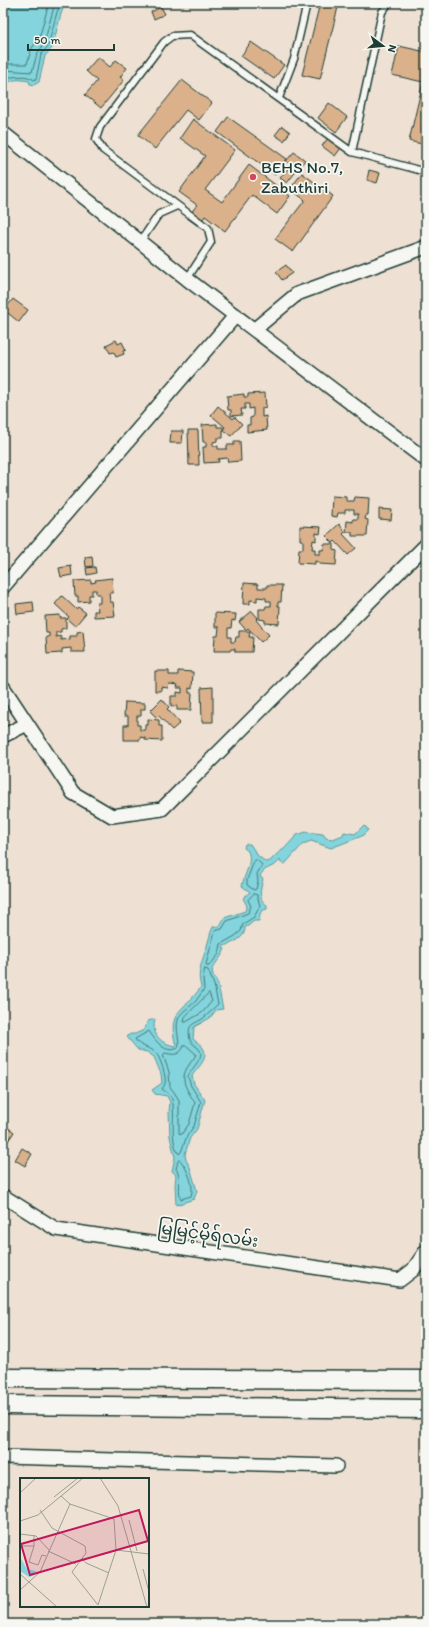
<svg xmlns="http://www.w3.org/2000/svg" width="429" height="1627" font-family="Itim,'Noto Sans Myanmar',sans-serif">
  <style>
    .water { fill: #83d4dc; stroke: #5b9899 }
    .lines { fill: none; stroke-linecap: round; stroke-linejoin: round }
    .shore { stroke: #477977; stroke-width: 1 }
    .building { fill: #dab18b; stroke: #1f3d34 }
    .service-casing { stroke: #1f3d34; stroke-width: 9 }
    .minor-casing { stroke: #1f3d34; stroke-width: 16 }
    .secondary-casing { stroke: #1f3d34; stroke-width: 21 }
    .service { stroke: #f6f6f2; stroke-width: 6 }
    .minor { stroke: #f6f6f2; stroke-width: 13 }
    .secondary { stroke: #f6f6f2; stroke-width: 18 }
    .poi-dot { fill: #d1495b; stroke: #f6f6f2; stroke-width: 1.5 }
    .labels { text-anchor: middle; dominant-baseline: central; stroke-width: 3.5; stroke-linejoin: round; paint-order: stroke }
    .poi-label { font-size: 17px; fill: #1f3d34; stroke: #f6f6f2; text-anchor: start }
    .street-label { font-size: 17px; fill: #1f3d34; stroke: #f6f6f2 }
    .inset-road { fill: none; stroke: #9b9f93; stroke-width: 1 }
    .view { fill: #c2185b; fill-opacity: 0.15; stroke: #c2185b; stroke-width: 2 }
    .inset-edge { fill: none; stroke: #1f3d34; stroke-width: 2 }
  </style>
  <rect width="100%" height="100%" fill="#eee1d3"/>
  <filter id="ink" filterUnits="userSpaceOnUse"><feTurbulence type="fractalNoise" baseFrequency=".025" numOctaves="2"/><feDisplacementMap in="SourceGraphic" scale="8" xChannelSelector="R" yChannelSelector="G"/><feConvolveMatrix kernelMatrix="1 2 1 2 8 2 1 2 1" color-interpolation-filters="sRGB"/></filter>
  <g filter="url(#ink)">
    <!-- water -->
    <path class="water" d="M3,3h62l-4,11 -9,34 -7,8 -6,26 -5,3 -4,-1 -1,-3c-8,-1 -14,-3 -21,2l-5,-5z
      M363,826l3,1 2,3 -6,6 -31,12 -20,-7 -8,3 -18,20 -4,-1 -1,-3c-5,8 -18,7 -20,17l3,2c-2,9 -6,20 4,26v4c-9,2 -6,5 -8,12h-5l-6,5 -3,1c1,11 -12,16 -21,19l-1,2 2,1c-3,8 -9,13 -13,20l1,6 5,9 5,25 -7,1 -6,8 -16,9 -1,12c3,3 8,5 10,9 7,10 -6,20 -11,28l2,8 11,16 -8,29 -7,9 -5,16 1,6 4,7 7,24 -3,8 -18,6 -1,-20 1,-10 -4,-4 3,-14 -5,-20 -1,-25 1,-10 -3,-6 -12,-2 -3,-4 10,-7 -1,-9 -7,-17 -7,-5 -9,-2 -11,-13 3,-3h5l9,-4 4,-9 7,-2c-4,16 6,25 21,27 -10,-36 8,-34 25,-59 -5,-15 2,-27 6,-41 2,-7 3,-13 6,-19l7,-1 4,-8 21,-7 2,-5 -4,-8 7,-6 -8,-6c2,-12 11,-23 6,-35l-4,-3 1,-4h5l8,12 8,6 4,-1 8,-8 6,-4 13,-14 9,-3 17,2 3,4 7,1 10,-4 1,-3 11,2z"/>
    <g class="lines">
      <!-- shore -->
      <path class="shore" d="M3,64h24l4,-14 9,-15 9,-32
        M3,70l29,2 5,-18 7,-10 2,-8 9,-33
        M3,75c2,0 4,2 7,2 8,0 16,-3 24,3l2,-1 5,-24 7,-9 9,-34 4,-9
        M257,860l5,5 -5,9 1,7 -2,8 -2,1 -7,-5v-5l7,-19z
        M254,894l3,1 3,11 -6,11 -11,7 -2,7 -6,5 -14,8 -2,10 -10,12h-3v-2l9,-33 7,-2 5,-8 21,-8 3,-7 -3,-6z
        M205,969l3,1 6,15 4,19c-5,4 -6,7 -11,11 -11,11 -21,5 -17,25 2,4 6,6 9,9 7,8 -9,20 -11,28l3,9 10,16 -7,24 -7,10 -6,16 -2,2c-12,-15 0,-51 -10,-60 -2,-2 -5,-3 -7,-5 1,-2 2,-3 3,-5 2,-6 -5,-27 -9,-31 -7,-7 -16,-5 -21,-14l14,-8c6,9 16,24 29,17 3,-6 -3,-18 0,-28 2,-8 11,-12 17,-18 3,-4 6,-8 9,-13l-1,-10z
        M209,993l3,8 -9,11 -17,10h-2l1,-5z
        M184,1046h3l9,8c-1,4 -5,7 -7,11 -11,15 -2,24 6,38l-6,21 -8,11 -2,-2v-33l-5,-8 -4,-5 -1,-15 -6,-17 2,-2c8,2 15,3 19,-7z
        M180,1160c7,8 15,26 11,36l-10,3 -1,-2c-2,-10 2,-20 -4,-28l2,-8z"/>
    </g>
    <!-- building -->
    <path class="building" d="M320,3h19l-19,76 -18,-4z
      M161,7l4,7 -11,5 -3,-7z
      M251,42l33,23 -10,14 -33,-23z
      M399,46l27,6v93l-17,-4 14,-59 -31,-7z
      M98,57l12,10 6,-7 11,8 -7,9 4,3 -23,28 -16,-13 12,-14 -11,-10z
      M182,80l30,23 -13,17 -13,-10 -31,39 -17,-14z
      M329,103l18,14 -11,15 -18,-14z
      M228,117l59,42 -12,16 -58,-43z
      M193,119l42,31 -30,40 17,12 27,-37 41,31 -13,18 -25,-19 -27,36 -20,-15 -7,10 -11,-8 10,-13 -18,-13 26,-36 -25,-18z
      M282,126l8,6 -6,9 -9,-6z
      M328,138l13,10 -6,8 -13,-10z
      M294,152l11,8 -18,23 -7,-5 11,-13 -5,-4z
      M369,170l11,3 -3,10 -10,-3z
      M302,173l31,23 -40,56 -18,-13 30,-39 -15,-11z
      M286,265l6,8 -10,7 -6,-8z
      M13,299l15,11 -9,12 -15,-12z
      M116,340l2,4 4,-2 4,8 -3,1 1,3 -8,3 -2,-5 -4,1 -4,-8z
      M265,393l1,14 -4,1v9l4,-1 1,14 -20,2v-7h3v-7l3,-1v-9l-4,1v-5h-4v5h-4l1,6 -11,1v-6h-3l-1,-14 17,-2v3h4v-3z
      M218,406l15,13 2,-2 7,7 -11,12 -8,-6 2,-3 -14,-12z
      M217,424v3h6v11h-6v3l-4,1v4h5v3h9v-4h7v-4h6l1,20 -13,1 -1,-4 -9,1 1,3 -15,1 -1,-16h3v-5h-3l-1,-17z
      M188,430h10l1,35h-10z
      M171,431h12l-1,12h-12z
      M332,496l14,1v4h8l1,-4 14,1 -1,17h-2l-1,4 3,1 -1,16h-15v-4h-6l1,-11 6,1v-3h5v-5h-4v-4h-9v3h-7l-1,4 -6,-1z
      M379,509l13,1 -1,10 -12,-1z
      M339,524l6,8 -2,2 13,14 -8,7 -13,-14 -2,2 -7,-7z
      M300,526l21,1 -1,7 -4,-1v8l-3,-1 -1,9h3v5h5v-4h3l1,-6h10v6l3,1 -1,14 -17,-1v-2l-4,-1v3l-17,-1 1,-14h4v-9h-3z
      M92,556l1,10 -7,1 -1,-10z
      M71,566l1,9 -11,2 -2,-9z
      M95,567l1,6 -9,2 -1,-7z
      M112,578l1,15h-4l1,9h3l2,14 -21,1v-6h4l-1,-8h3v-9h-4v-4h-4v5h-3v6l-11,1v-6h-3l-1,-15 17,-1v3l5,-1 -1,-2z
      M244,583l14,1v4h9v-3h15l-1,17h-3v4h2l-1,18 -14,-1v-3l-6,-1v-10h6l1,-3h5v-5h-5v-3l-9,-1v4l-7,-1v4h-7z
      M62,596l14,13 2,-2 8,6 -11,13 -8,-7 2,-2 -14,-13z
      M33,602l1,10 -17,2 -1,-10z
      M252,611l6,7 -2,2 13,15 -8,7 -13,-14 -2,2 -7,-8z
      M215,613l21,1 -1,7 -3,-1 -1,8h-3v9h3v5h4l1,-5h3v-6h11l-1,6h4l-1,15h-17v-3h-4l-1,2h-16l1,-15h3l1,-9h-4z
      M60,615v3h6v10l-5,1v3h-5v5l5,-1v4l9,-1v-3h7v-4l6,-1 2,21h-14v-4l-9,1v4l-15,1 -1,-17h3v-4h-3l-1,-17z
      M155,671h14v4h9v-4l15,1 -1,17 -3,-1v5h3l-1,17h-14v-4h-6v-10h6v-4l5,1v-5h-5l1,-3 -9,-1 -1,4 -7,-1v4h-6z
      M213,687v35h-11l-1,-34z
      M162,699l7,8 -2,2 13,14 -8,7 -13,-14 -2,2 -7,-7z
      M125,702l20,1v6h-4v7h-4v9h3v5h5v-5h3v-6l11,1v6h3v15l-17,-1v-2l-5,-1v3h-16v-15h4v-9h-4z
      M4,1125l10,7 -6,9 -5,-3z
      M22,1148l10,6 -7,12 -10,-6z"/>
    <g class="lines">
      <defs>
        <path id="service" d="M279,98l15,-39 13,-56
          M352,152l30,-140 7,-9
          M140,242l19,-28 18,-8
          M187,279l24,-37 -3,-14 -105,-78 -7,-11 4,-12 64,-85 8,-6 18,-1 162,117 74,20"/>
        <path id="minor" d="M3,133l184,146 239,181
          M255,329l42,-35 129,-47
          M3,587l233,-272
          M3,687l70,106 39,23 50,-7 264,-264
          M3,736l24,-12
          M3,1196l53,33 344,51 13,-10 13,-19
          M3,1457l333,9"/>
        <path id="secondary" d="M3,1378l423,2
          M3,1405l423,4"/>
      </defs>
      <!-- service casing -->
      <use href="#service" class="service-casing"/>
      <!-- minor casing -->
      <use href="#minor" class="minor-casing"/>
      <!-- secondary casing -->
      <use href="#secondary" class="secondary-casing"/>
      <!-- service -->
      <use href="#service" class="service"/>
      <!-- minor -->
      <use href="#minor" class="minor"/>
      <!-- secondary -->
      <use href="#secondary" class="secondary"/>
    </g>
  </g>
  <!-- markers -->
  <circle class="poi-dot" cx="253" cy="177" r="4"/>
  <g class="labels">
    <!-- poi labels -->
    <g class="poi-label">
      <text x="261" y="167">BEHS No.7,<tspan x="261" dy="20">Zabuthiri</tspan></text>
    </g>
    <!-- street labels -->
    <g class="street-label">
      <text transform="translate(208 1234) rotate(8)">မြမြင့်မိုရ်လမ်း</text>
    </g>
  </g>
  <!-- overview -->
  <g transform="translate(20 1478)">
    <rect width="129" height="129" fill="#eee1d3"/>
    <path d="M0,79l7,12 9,2 -3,5 -4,1 -9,-6z" fill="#83d4dc"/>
    <path class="inset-road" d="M80,0l18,28 29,101M0,15l16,-15M34,19l24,-19M50,26l44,15 2,31 33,4M20,32l12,18 33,18 1,7 -14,19 26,33M109,42l8,31M0,43l18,-6 45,-37M0,56l16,2 13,14M14,57v11l-5,16 9,3 4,-10 4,1M0,63l1,5h13M28,73l28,13M62,80l4,5 23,10M123,91l6,23M0,96l37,33M0,112l20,-18 30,-68 -9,-8M78,127l18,-55"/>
    <path class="view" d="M119,32l9,31 -118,34 -9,-31z"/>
    <rect width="129" height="129" class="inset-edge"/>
  </g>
  <!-- margin -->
  <rect width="429" height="1627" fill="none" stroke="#f6f6f2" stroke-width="16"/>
  <rect x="8" y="8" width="413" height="1611" fill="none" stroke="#1f3d34" stroke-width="1.5" filter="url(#ink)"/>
  <!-- north arrow -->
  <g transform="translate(383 46) rotate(106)" stroke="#f6f6f2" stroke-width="3" paint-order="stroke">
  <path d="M0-3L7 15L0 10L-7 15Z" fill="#1f3d34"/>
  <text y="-6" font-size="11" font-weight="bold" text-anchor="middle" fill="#1f3d34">N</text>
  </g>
  <!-- scale -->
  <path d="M28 44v6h86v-6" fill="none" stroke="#1f3d34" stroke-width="2"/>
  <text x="34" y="44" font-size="12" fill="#1f3d34" stroke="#f6f6f2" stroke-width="3" paint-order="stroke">50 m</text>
</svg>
